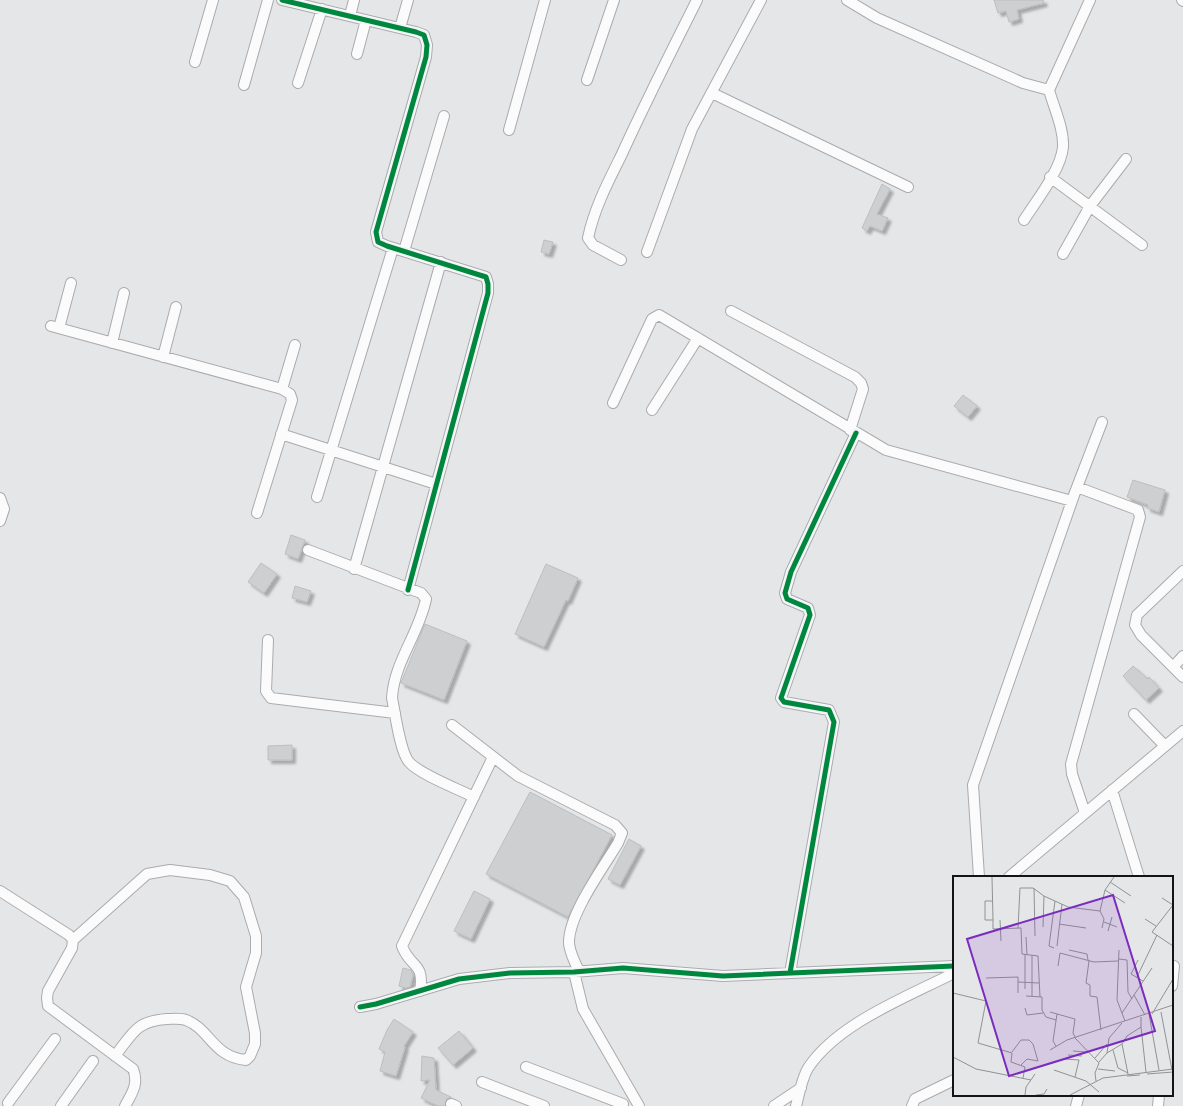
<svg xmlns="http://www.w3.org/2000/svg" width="1183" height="1106" font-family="Overpass,sans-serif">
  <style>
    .building { fill: #cdcfd0; stroke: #bcbebf; filter: url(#shadow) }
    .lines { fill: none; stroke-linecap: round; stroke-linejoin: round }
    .minor-casing { stroke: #aaabad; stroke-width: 12 }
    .minor { stroke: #fbfbfc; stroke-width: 10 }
    .cycleway-casing { stroke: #f1f2f7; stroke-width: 8 }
    .cycleway { stroke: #00873e; stroke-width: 5 }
    .inset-road { fill: none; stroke: #919294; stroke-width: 1 }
    .view { fill: #7b2cbf; fill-opacity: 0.15; stroke: #7b2cbf; stroke-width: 2 }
    .inset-edge { fill: none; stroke: #141416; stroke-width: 2 }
  </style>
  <defs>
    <filter id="shadow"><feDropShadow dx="3.5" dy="3.5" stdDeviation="1" flood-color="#0004"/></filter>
  </defs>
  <rect width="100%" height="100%" fill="#e5e6e8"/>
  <!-- building -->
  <path class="building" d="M994,0h49l1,3 -27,7 2,9 -10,3 -3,-11 -8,2z
    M882,184l8,5 -13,25 11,4 -6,13 -12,-5 -3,5 -5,-3z
    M544,240l9,2 -4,12 -8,-2z
    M963,395l14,11 -9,11 -14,-11z
    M1133,480l32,10 -6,22 -12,-4 1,-3 -21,-8z
    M291,535l14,5 -7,19 -13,-5z
    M261,563l16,11 -13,19 -16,-11z
    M546,564l32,14 -10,23 -2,-1 -22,47 -29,-13z
    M295,586l16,5 -4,11 -15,-4z
    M425,624l42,17 -23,59 -43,-17z
    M1133,666l15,13 1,-2 10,11 -13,12 -23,-24z
    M292,745v15h-24v-14z
    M530,792l82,43 -44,82 -82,-43z
    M629,839l12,7 -21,39 -12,-6z
    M474,891l16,8 -19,40 -17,-8z
    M403,968l8,2 2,5 -3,12 -4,1 -7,-2z
    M394,1019l19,13 -9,14 1,1 -9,29 -16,-5 5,-19 -6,-3 8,-19z
    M459,1031l14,17 -20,17 -15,-17z
    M422,1056l12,2 2,32 15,7 -4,2 -2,7h-7l-17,-8 9,-18 -9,1z"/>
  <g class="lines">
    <defs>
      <path id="minor" d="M282,0l134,32 8,3 3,10 -1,12 -50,175 2,10 9,4 99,31 2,7v9l-80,297
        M847,0l30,18 146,65 26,7 41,-90
        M1182,0l1,1
        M350,16l4,-16
        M400,28l8,-28
        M357,54l9,-34
        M195,62l18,-62
        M587,80l27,-80
        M298,83l24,-74
        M244,85l24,-85
        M712,93l196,94
        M509,130l36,-130
        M1050,177l92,68
        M1024,220c12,-19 37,-50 39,-73 1,-18 -9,-39 -14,-57
        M404,251l40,-135
        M647,252l45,-123 69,-129
        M1063,254l27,-48 36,-47
        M621,260l-28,-15 -5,-7c6,-29 20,-56 33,-82 24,-53 50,-104 76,-156
        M731,311l124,66 6,6 2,6 -13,41
        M51,326l231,63 8,5 2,6 -35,113
        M59,328l12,-45
        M112,343l12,-50
        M163,357l13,-50
        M282,389l13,-44
        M613,403l39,-84 7,-4 227,135 186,51
        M652,410l46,-72
        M281,434l155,50
        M1077,487l61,23 2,7 -69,247 1,10 13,39
        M317,497l76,-249
        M0,498l4,11 -4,12
        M308,550l113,43 5,6c-7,35 -32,63 -34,99 3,14 8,54 17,64 10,12 49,27 65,35
        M354,569l87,-307
        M1183,571l-46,44 -2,10 6,10 42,42
        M268,640l-2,51 5,7 124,15
        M1173,667l10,-11
        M1134,714l31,32
        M452,725l66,51 97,49 7,8 -4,10c-15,25 -49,71 -49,99 0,9 6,21 10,29
        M1112,790l27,87
        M979,877l-6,-92 101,-290 28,-73
        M1009,877l174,-146
        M0,891l69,44 4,5 -1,8 -24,43 -1,7 1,8 85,63c6,15 -1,24 -8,37
        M73,940l74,-66 23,-4 40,5 20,6 14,16 12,39v17l-10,34 9,46v11l-5,12 -4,4c-33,-3 -36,-31 -60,-40 -6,-2 -13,-1 -19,-1 -31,2 -34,14 -52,37
        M574,972l9,37 56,97
        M790,973l44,-251 -5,-12 -45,-8 -3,-4 29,-83 -2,-7 -21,-9 -2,-6 6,-21 65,-139
        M1172,986l2,-20
        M420,991c5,-29 -10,-23 -18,-45l91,-189
        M360,1007l16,-3 83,-25 51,-6 64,-1 49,-4 100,8 231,-10
        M526,1067l97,37
        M482,1082l62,24
        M8,1103l47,-64
        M451,1104l5,2
        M61,1106l32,-45
        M774,1106l27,-18
        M796,1106c3,-12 6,-28 12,-38 30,-45 99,-71 146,-95
        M912,1106l3,-7 39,-19
        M1076,1106l3,-11
        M1158,1106l1,-11"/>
    </defs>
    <!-- minor casing -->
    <use href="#minor" class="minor-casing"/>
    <!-- minor -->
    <use href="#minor" class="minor"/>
    <defs>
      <path id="cycleway" d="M282,0l134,32 8,3 3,10 -1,12 -50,175 2,10 9,4 99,31 2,7v9l-80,297
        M790,973l44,-251 -5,-12 -45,-8 -3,-4 29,-83 -2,-7 -21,-9 -2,-6 6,-21 65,-139
        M360,1007l16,-3 83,-25 51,-6 64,-1 49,-4 100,8 231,-10"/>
    </defs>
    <!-- cycleway casing -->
    <use href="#cycleway" class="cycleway-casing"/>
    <!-- cycleway -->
    <use href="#cycleway" class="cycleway"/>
  </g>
  <!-- overview -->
  <g transform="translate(953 876)">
    <rect width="220" height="220" fill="#e5e6e8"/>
    <path class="inset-road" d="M39,1l1,43M157,6l21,14M81,12l1,48M152,14l20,13M209,22l11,7M40,25h-8v19h8v9l28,-1 1,26 16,2 2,41M220,29l-21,27 21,14M147,35l4,8 -2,9M192,43l11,7M47,44l1,21M151,46l13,5M106,48l27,4M90,51l1,-31M65,52l2,-40h13l11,8 24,11 32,4 5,-21 9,-13M155,55l4,-14M73,61l1,18M104,70l5,-42M101,72l-5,-2 6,-45M116,74l18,4 1,6M166,74l-2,50 8,21M72,79v34M79,79v41M166,83l8,1 1,32 4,7M185,84l-7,14 12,7M136,85l-3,22 4,2v11l7,1 4,33M105,90l2,-13 34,9 24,-1M184,101l20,-42M33,102l32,-1v16M65,106l21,1M0,117l33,8 -8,42 34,10 -1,9 14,5 -2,11M181,119l11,20M73,120l16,1v13l4,7 10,3M72,132l2,7 16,-2M97,136l25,7 -2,14 2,4M208,136l11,58M169,137l30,-45M196,138l10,56M199,138l21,-35M188,151l5,45M122,162l24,25 -4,10 1,8M169,168l6,30M103,170l-3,-5 4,-27M97,174l17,-10 106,-35M160,174l5,18 10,5M120,175l13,1M59,176l9,-12h8l4,4 5,17 -11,-2 -6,6M154,177l2,-15 13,-15M115,179l14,1M0,181l23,12 55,11M142,182l12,-14M112,183l14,1 -4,17M146,186l8,-9 15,-9 5,-8 14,-9v-10M145,193l17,2M101,194l32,11 13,11M194,198l26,-2M174,200l13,-1M72,219l1,-8 9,-13M83,219l8,-1 3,-5M117,219l33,-17 70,-9"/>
    <path class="view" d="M160,19l42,136 -146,45 -42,-137z"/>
    <rect width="220" height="220" class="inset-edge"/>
  </g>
</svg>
